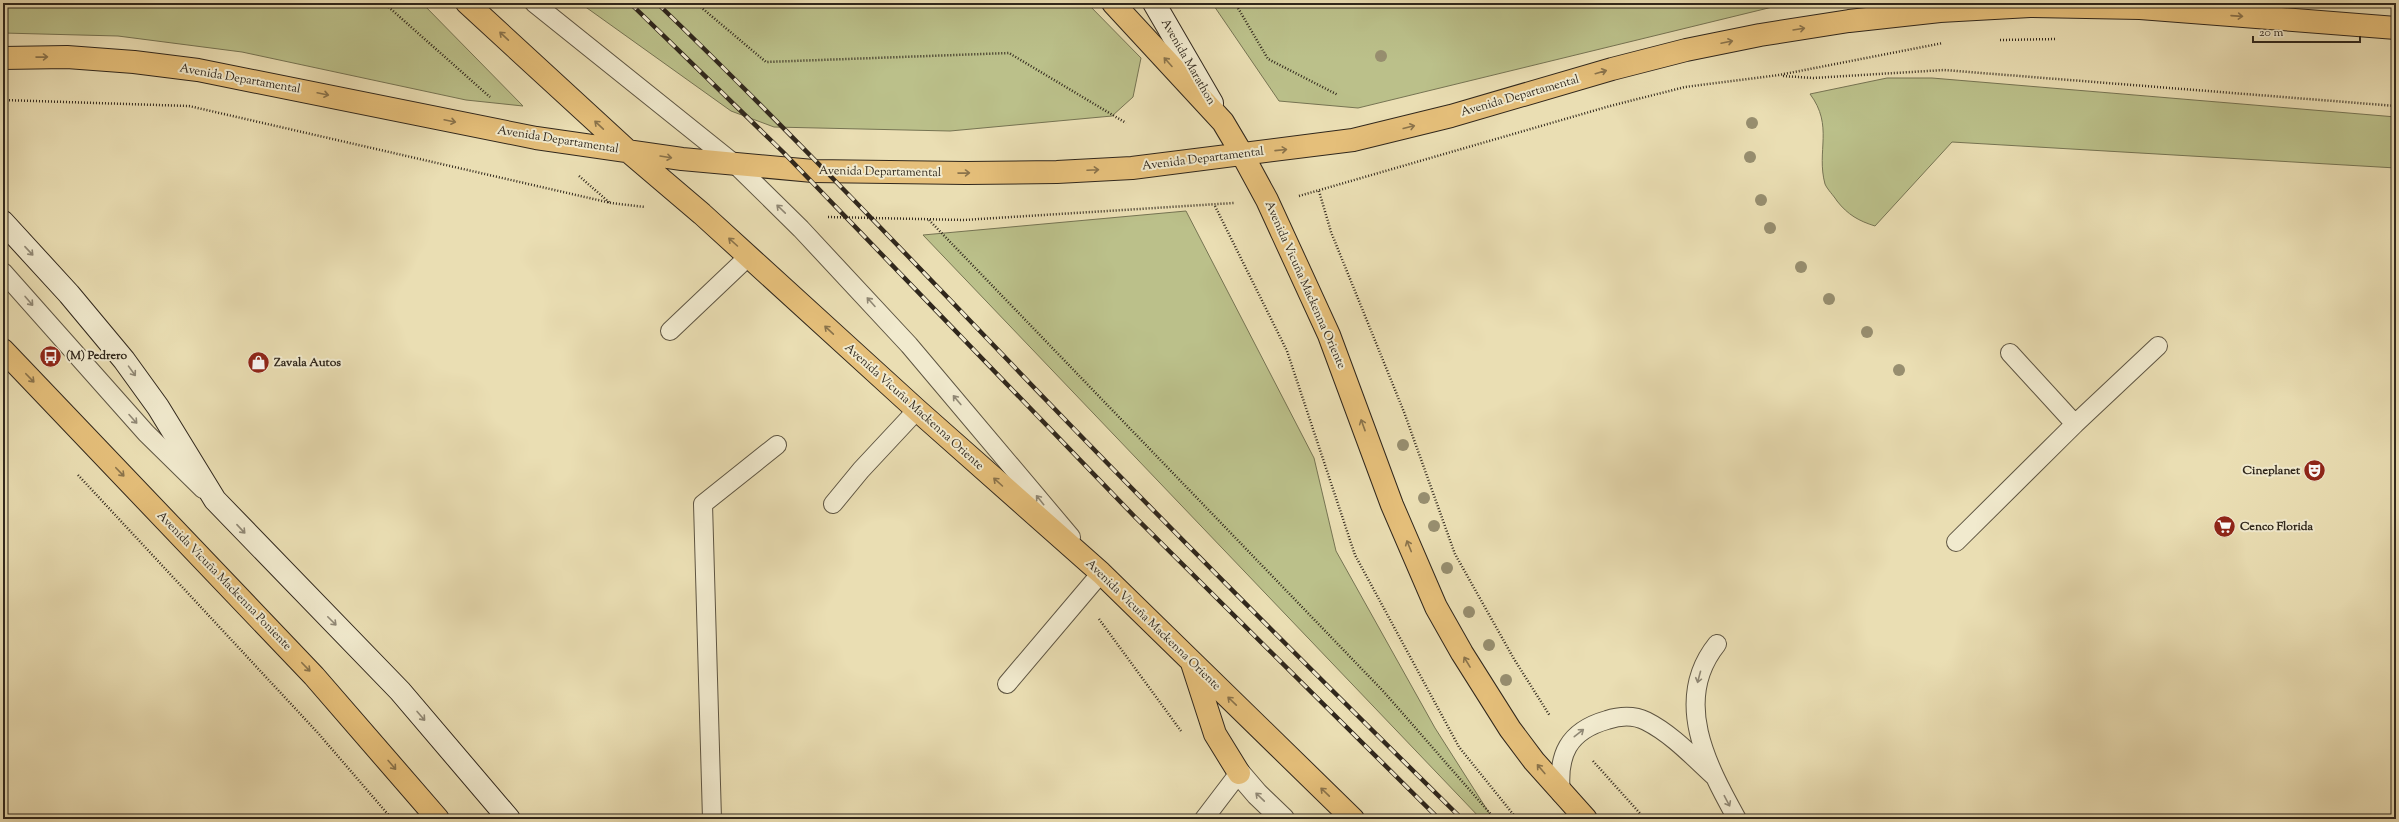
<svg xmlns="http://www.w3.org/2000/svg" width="2399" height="822" font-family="'Sorts Mill Goudy',serif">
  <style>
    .green { fill: #bbc08a; stroke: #767453 }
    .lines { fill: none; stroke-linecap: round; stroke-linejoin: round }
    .lane-casing { stroke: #5e5542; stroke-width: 20 }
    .street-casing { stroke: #5e5542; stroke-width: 24 }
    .secondary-casing { stroke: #30271c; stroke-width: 24 }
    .primary-casing { stroke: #30271c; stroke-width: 24 }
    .path { stroke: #30271c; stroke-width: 2.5; stroke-dasharray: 1 2; stroke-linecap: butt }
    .lane { stroke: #f1eace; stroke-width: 18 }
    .street { stroke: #f1eace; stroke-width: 22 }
    .secondary { stroke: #f1eace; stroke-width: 22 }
    .primary { stroke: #e5bf7a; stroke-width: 22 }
    .rail-casing { stroke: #30271c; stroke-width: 4.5 }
    .rail { stroke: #f1eace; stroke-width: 3; stroke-dasharray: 9; stroke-linecap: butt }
    .tree { fill: #978e6f }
    .oneway { stroke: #8a734b }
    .oneway2 { stroke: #908875 }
    .labels { text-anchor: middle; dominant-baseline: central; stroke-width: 4; stroke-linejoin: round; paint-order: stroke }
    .street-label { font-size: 12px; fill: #30271c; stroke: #f1eace }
    .poi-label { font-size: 12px; font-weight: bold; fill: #30271c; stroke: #f1eace; text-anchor: start }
  </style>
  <rect width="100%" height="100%" fill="#eadeb3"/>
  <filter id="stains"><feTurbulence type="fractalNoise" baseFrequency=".005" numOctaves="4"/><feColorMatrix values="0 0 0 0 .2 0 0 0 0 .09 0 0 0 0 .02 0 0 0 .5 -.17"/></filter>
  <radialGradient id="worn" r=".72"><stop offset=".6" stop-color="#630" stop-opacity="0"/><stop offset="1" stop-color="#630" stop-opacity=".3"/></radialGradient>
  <!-- green -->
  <path class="green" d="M3,3h419l101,103 -57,-6 -224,-48 -124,-16 -115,-3z
    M580,3h507l54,55 -8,39 -21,19 -162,15 -176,-4 -43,-16z
    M1212,3h577l-431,105 -79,-7z
    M1887,78h45l464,39v51l-444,-26 -77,84c-16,-5 -27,-11 -38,-25 -3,-5 -10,-12 -12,-17 -9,-33 9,-58 -15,-90z
    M1186,211l128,247 22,93 99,177 58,91h-12l-558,-584z"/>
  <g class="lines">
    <defs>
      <path id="lane" d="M534,3l202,162 65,64 108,116 162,192
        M3,272l143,161 57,56
        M670,331l79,-75
        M2010,353l65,71 83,-78
        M833,504l28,-34 56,-60
        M1956,542l119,-118
        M1717,644c-45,56 -10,121 20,175
        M1007,684l94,-111 -9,-10
        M1561,794c-4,-39 7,-63 46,-74 12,-4 27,-5 39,1 26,13 48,37 69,56
        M712,819l-9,-315 74,-59
        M1204,819l35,-46"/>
      <path id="street" d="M1239,773l18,21 26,25"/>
      <path id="secondary" d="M1154,3l58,100
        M3,222l66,72 55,66 34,47 57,93 185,191 109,128"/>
      <path id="primary" d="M467,3l161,148 74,63 215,196 184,163 252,246
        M1113,3l110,119 19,32 25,46 62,135 63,170 44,102 26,46 48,76 24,32 52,58
        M3,58l64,-1 67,5 64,8 338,68 146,21 131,12 153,2 91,-1 75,-4 221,-28 98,-24 161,-47 74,-19 74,-15 89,-14 91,-10 90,-5 110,2 256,20
        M3,350l311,326 124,143
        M1192,663l23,71 24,39"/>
    </defs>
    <!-- lane casing -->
    <use href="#lane" class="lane-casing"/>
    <!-- street casing -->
    <use href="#street" class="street-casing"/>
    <!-- secondary casing -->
    <use href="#secondary" class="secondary-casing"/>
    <!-- primary casing -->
    <use href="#primary" class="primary-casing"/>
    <!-- path -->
    <path class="path" d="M384,3l106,94
      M696,3l70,59 243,-9 117,70
      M1235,3l33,56 70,36
      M2000,40l57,-1
      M1783,76l30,2 131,-8 452,36
      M3,100l186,6 422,97 34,4
      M579,176l31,27
      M1319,191l12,41 73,180 51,142 59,105 36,57
      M1299,196l311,-90 75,-19 94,-12 164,-32
      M1215,206l72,145 68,204 104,192 58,72
      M828,217l136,3 270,-17
      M929,220l455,472 111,127
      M78,475l240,258 74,86
      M1099,619l82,112
      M1593,761l52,58"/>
    <!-- lane -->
    <use href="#lane" class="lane"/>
    <!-- street -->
    <use href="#street" class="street"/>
    <!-- secondary -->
    <use href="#secondary" class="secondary"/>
    <!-- primary -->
    <use href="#primary" class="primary"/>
    <defs>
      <path id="rail" d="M630,3l153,149 352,365 304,302
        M657,3c134,129 262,265 391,399 136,141 274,279 414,417"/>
    </defs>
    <!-- rail casing -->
    <use href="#rail" class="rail-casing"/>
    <!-- rail -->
    <use href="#rail" class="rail"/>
  </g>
  <!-- trees -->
  <g class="tree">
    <circle cx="1381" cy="56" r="6"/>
    <circle cx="1752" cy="123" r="6"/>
    <circle cx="1750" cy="157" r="6"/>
    <circle cx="1761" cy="200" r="6"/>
    <circle cx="1770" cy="228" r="6"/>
    <circle cx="1801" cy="267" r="6"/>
    <circle cx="1829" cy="299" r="6"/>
    <circle cx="1867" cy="332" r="6"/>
    <circle cx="1899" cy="370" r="6"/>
    <circle cx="1403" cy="445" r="6"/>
    <circle cx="1424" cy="498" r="6"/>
    <circle cx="1434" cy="526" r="6"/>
    <circle cx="1447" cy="568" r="6"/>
    <circle cx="1469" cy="612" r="6"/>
    <circle cx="1489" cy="645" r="6"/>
    <circle cx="1506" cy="680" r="6"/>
  </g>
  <!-- one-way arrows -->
  <defs><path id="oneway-shaft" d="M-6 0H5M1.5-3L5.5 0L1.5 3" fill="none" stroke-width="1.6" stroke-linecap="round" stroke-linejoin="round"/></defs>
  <g class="oneway">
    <use href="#oneway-shaft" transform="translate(2237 16) rotate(4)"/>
    <use href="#oneway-shaft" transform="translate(1799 29) rotate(-9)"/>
    <use href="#oneway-shaft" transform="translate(504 36) rotate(-137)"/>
    <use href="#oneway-shaft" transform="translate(1727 42) rotate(-12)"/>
    <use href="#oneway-shaft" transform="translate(42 57) rotate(-1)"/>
    <use href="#oneway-shaft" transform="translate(1168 62) rotate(-132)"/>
    <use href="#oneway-shaft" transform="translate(1601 72) rotate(-16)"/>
    <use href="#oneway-shaft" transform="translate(323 94) rotate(12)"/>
    <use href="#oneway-shaft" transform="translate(450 121) rotate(12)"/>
    <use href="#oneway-shaft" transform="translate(599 125) rotate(-137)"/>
    <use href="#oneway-shaft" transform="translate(1409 127) rotate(-14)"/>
    <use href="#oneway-shaft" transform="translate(1281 150) rotate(-6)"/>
    <use href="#oneway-shaft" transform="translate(666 157) rotate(9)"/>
    <use href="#oneway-shaft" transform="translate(1093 170) rotate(-3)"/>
    <use href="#oneway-shaft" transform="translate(964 173) rotate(-1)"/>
    <use href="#oneway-shaft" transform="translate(733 242) rotate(-138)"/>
    <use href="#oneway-shaft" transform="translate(829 330) rotate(-137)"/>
    <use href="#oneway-shaft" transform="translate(30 378) rotate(46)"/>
    <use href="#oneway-shaft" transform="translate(1363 425) rotate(-110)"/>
    <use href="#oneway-shaft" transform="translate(120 472) rotate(46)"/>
    <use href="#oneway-shaft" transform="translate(998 482) rotate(-138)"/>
    <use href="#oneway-shaft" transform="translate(1409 546) rotate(-112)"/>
    <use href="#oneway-shaft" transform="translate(1467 662) rotate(-121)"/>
    <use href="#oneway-shaft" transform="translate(306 667) rotate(46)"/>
    <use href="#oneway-shaft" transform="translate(1232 701) rotate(-136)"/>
    <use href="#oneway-shaft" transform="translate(392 765) rotate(50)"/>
    <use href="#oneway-shaft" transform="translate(1541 769) rotate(-130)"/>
    <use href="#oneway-shaft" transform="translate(1325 792) rotate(-136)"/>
  </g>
  <g class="oneway2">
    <use href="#oneway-shaft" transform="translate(781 209) rotate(-136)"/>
    <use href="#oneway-shaft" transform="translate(29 251) rotate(47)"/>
    <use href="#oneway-shaft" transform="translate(29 301) rotate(49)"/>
    <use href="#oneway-shaft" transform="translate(871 302) rotate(-132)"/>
    <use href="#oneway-shaft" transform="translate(132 371) rotate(54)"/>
    <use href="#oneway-shaft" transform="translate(957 400) rotate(-130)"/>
    <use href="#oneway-shaft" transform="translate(133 419) rotate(48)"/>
    <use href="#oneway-shaft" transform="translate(1040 500) rotate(-129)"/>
    <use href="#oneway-shaft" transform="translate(241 529) rotate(47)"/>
    <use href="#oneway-shaft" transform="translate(332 621) rotate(45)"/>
    <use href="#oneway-shaft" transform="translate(1699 677) rotate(105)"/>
    <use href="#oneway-shaft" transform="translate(421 716) rotate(49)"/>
    <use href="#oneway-shaft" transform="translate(1579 733) rotate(-38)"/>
    <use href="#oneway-shaft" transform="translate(1260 797) rotate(-136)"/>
    <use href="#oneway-shaft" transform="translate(1727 801) rotate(62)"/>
  </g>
  <!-- icons -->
  <defs>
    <symbol id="bus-disc" viewBox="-11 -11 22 22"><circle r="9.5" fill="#8f2418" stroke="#f1eace"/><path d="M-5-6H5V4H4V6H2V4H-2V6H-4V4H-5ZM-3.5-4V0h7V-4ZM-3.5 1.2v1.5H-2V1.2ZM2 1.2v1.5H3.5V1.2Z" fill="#fff"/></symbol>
    <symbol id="shop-disc" viewBox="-11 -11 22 22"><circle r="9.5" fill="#8f2418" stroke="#f1eace"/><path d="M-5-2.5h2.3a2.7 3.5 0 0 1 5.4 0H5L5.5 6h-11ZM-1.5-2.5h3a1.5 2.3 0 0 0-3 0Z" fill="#fff"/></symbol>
    <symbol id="theatre-disc" viewBox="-11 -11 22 22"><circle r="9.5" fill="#8f2418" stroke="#f1eace"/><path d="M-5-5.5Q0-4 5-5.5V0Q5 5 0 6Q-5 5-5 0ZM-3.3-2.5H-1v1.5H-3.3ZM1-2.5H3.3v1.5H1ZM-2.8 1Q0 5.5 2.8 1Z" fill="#fff"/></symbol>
    <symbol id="supermarket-disc" viewBox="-11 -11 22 22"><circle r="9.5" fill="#8f2418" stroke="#f1eace"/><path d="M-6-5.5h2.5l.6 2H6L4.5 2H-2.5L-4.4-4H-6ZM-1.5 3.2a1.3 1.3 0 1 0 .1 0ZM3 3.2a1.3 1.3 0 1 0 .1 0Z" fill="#fff"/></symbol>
  </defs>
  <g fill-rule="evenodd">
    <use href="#bus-disc" x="38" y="344" width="25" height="25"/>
    <use href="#shop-disc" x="246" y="350" width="25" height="25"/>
    <use href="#theatre-disc" x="2302" y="458" width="25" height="25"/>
    <use href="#supermarket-disc" x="2212" y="514" width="25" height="25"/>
  </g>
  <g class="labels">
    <!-- street labels -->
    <g class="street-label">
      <text transform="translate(1188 62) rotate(60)">Avenida Marathon</text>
      <text transform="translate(240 79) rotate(10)">Avenida Departamental</text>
      <text transform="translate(1520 96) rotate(-16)">Avenida Departamental</text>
      <text transform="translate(558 140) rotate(9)">Avenida Departamental</text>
      <text transform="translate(1203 159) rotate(-7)">Avenida Departamental</text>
      <text transform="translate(880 172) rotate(1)">Avenida Departamental</text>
      <text transform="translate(1305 285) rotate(66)">Avenida Vicuña Mackenna Oriente</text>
      <text transform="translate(914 407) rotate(42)">Avenida Vicuña Mackenna Oriente</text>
      <text transform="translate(224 581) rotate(46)">Avenida Vicuña Mackenna Poniente</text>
      <text transform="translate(1153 625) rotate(44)">Avenida Vicuña Mackenna Oriente</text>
    </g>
    <!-- poi labels -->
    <g class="poi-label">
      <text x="66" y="356">(M) Pedrero</text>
      <text x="274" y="363">Zavala Autos</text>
      <text x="2300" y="471" text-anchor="end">Cineplanet</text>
      <text x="2240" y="527">Cenco Florida</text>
    </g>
  </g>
  <!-- margin -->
  <rect width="2399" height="822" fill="none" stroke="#eadeb3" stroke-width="16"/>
  <rect x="4" y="4" width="2391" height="814" fill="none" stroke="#30271c" stroke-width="2"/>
  <rect x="8" y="8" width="2383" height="806" fill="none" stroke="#30271c"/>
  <!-- scale -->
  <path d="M2253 36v6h107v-6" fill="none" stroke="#30271c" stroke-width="2"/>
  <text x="2259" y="36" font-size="12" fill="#30271c" stroke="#f1eace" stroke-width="3" paint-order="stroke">20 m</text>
  <rect width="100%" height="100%" filter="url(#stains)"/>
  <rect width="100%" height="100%" fill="url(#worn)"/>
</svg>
